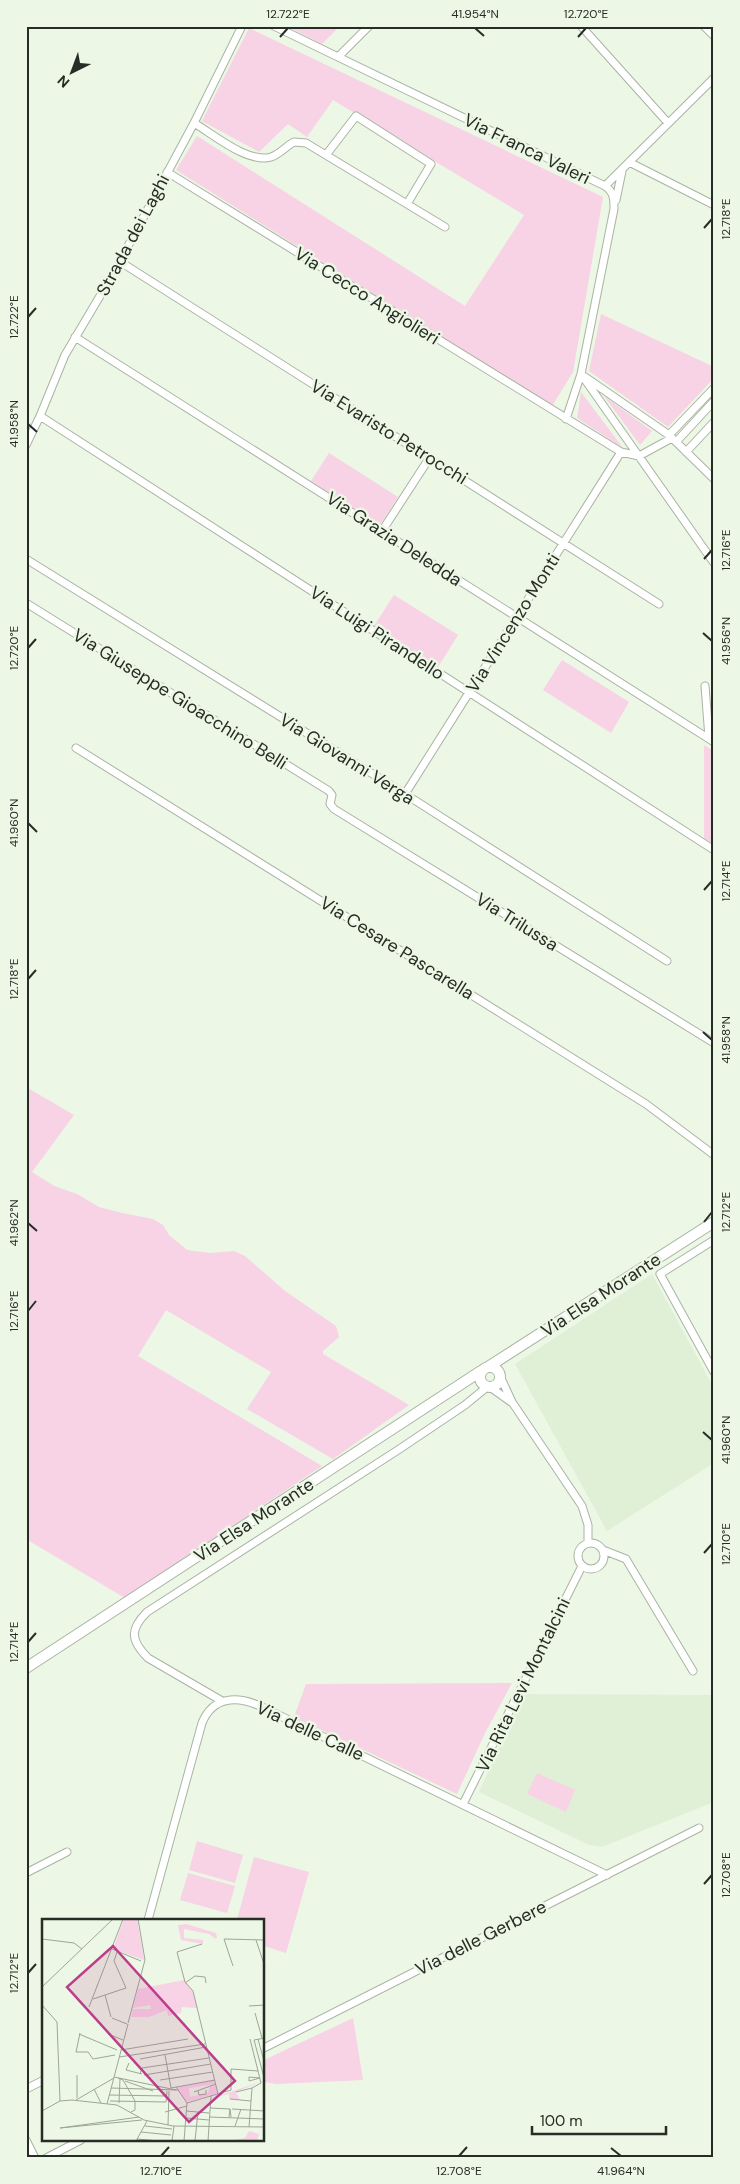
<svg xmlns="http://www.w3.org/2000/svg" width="740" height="2184" font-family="'DM Sans',sans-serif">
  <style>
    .built { fill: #e0f0d7 }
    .green { fill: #f8d2e5 }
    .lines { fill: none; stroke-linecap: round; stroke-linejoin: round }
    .street-casing { stroke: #a9b4a2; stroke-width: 9 }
    .secondary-casing { stroke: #a9b4a2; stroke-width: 12 }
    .street { stroke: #fff; stroke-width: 7 }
    .secondary { stroke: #fff; stroke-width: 10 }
    .ticks { fill: none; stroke: #272c25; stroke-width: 2 }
    .labels { text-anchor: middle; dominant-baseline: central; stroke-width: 5; stroke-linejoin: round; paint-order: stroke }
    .street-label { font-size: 18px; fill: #272c25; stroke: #ecf7e5 }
    .inset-road { fill: none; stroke: #9da698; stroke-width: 1 }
    .view { fill: #bc3e8b; fill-opacity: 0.15; stroke: #bc3e8b; stroke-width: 2.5 }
    .inset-edge { fill: none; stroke: #272c25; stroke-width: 2.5 }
    .neatline { fill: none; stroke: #272c25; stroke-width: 2 }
    .ticks-label { font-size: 12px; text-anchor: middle; fill: #272c25 }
  </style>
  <rect width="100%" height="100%" fill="#ecf7e5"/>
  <!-- built -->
  <path class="built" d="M652,1274l62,114v75l-107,68 -92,-167z
    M523,1694l191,1v107l-112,45 -13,-2 -110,-53z"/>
  <!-- green -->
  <path class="green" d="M286,26h54l-18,18z
    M249,28l354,169 -30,175 -21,34 -376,-236 21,-34 268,170 59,-91 -191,-115 -26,37 -19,-13 -29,28 -57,-31z
    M601,314l113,53v11l-46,49 -79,-56z
    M581,392l42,56 -46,-30z
    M604,396l48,35 -12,14z
    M329,453l69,44 -18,28 -69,-44z
    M394,595l64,40 -20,32 -64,-41z
    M562,660l67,42 -18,31 -68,-43z
    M704,745l10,6v94l-10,-7z
    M26,1087l48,28 -42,57 22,14 23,8 22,13 23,6 31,6 10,6 6,10 18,15 23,3 24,-2 11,5 40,35 51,35 3,11 -16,14v3l86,51 -76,54 -86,-50 24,-37 -105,-62 -28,46 184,110 -197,132 -99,-59z
    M512,1683l-27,50 -28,61 -163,-77 12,-33z
    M537,1773l38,17 -9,22 -39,-18z
    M197,1841l46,14 -8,28 -46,-13z
    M254,1857l55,15 -23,81 -22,-7v-26h-27z
    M188,1873l47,13 -8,27 -47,-13z
    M353,2018l10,62 -87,4 -12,-2v-22z"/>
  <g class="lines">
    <defs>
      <path id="street" d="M274,26l331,160c9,6 9,13 9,23l-33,165 -15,45
        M581,26l87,97
        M704,26l10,10
        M338,57l31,-31
        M194,123c19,11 54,41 77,34 9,-3 15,-11 23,-15l12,1 139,84
        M326,155l30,-39 75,48 -24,40
        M629,162l85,43
        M167,172l454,280 18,4 33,-18
        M605,186l109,-108
        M616,200l6,-29
        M119,261l540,343
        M75,337l639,405
        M581,374l133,189
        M585,377l84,58 45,44
        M40,416l674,434
        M669,435l45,-47
        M676,442l38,-41
        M26,445l14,-29 25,-61 48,-81 81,-151 48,-97
        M686,452l28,-30
        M382,531l48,-74
        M26,559l379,235 262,167
        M26,603l303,188 3,4 -2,9 4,5 380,234
        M705,686l4,52
        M76,748l570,356 68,51
        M405,794l216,-342
        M714,1240l-54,34 54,98
        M500,1376l12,26 70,104 6,19v18
        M490,1387l21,15
        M578 1556a13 13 0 1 1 26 0a13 13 0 1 1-26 0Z
        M603,1550l23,9 67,112
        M222,1701l-74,-43c-18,-18 -18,-29 -1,-46l251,-162 67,-45 22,-18
        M463,1804l119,-238
        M26,1873l41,-21
        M148,1920l54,-197c11,-27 35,-27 58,-17l347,169
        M264,2048l435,-220
        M26,2089l18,-9
        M26,2140l9,18
        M46,2158l35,-18"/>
      <path id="secondary" d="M480 1377a10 10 0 1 1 20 0a10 10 0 1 1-20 0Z
        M488,1367l226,-145
        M26,1668l455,-297"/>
    </defs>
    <!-- street casing -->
    <use href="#street" class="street-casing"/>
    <!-- secondary casing -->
    <use href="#secondary" class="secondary-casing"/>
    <!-- street -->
    <use href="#street" class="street"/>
    <!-- secondary -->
    <use href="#secondary" class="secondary"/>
  </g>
  <!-- ticks -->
  <path class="ticks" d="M475,28l9,8M280,37l8,-9M578,37l8,-9M704,228l8,-9M28,317l8,-9M28,424l9,8M704,559l8,-9M703,633l9,8M28,648l8,-9M28,823l9,9M704,890l8,-9M28,979l8,-9M703,1032l9,8M704,1222l8,-10M28,1223l9,8M28,1311l8,-10M703,1432l9,8M704,1553l8,-9M28,1642l8,-9M704,1884l8,-9M28,1973l8,-9M611,2148l10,8M161,2156l8,-9M459,2156l8,-9"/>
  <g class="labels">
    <!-- street labels -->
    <g class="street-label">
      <text transform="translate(527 149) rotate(26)">Via Franca Valeri</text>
      <text transform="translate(133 235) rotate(-62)">Strada dei Laghi</text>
      <text transform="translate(367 296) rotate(32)">Via Cecco Angiolieri</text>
      <text transform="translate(389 432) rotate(32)">Via Evaristo Petrocchi</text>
      <text transform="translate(394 539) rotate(33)">Via Grazia Deledda</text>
      <text transform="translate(513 623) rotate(-58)">Via Vincenzo Monti</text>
      <text transform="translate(377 633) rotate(33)">Via Luigi Pirandello</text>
      <text transform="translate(180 699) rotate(32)">Via Giuseppe Gioacchino Belli</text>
      <text transform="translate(347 759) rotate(32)">Via Giovanni Verga</text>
      <text transform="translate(517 922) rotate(32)">Via Trilussa</text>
      <text transform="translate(397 948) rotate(32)">Via Cesare Pascarella</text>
      <text transform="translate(601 1295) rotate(-33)">Via Elsa Morante</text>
      <text transform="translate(254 1520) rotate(-33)">Via Elsa Morante</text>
      <text transform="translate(523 1685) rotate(-64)">Via Rita Levi Montalcini</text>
      <text transform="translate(310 1731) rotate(25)">Via delle Calle</text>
      <text transform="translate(481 1938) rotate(-27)">Via delle Gerbere</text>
    </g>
  </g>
  <!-- overview -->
  <g transform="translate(42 1919)">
    <rect width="222" height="222" fill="#ecf7e5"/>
    <path d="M82,0h13l7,41 -31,-11zM144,5l30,9 1,4 -1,2 -7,-5 -25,-5v9l19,2v4l-22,-4 -3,-15zM142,61l8,10 6,18 -16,-1 -1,6 -13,3 -1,-6 -18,7h-18l2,-8h18l-1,-4 -17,3 5,-19zM172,161l1,4 -26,4 1,9 18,-4 2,-7 5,-1 3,8 -32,9 -8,-12v-3zM218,163l-24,10 4,8 -11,-1v-5l-17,4zM207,212l10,3 -2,7 -24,-1 12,-2z" fill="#f8d2e5"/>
    <path class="inset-road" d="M0,20l32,4 8,6M214,21l9,27M160,25l-25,8 8,30 8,9 25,103M70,30l29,12M191,47l-9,-27 41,1M143,64l10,-7 10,1 1,6M0,68l71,-68M63,76l6,22M51,80l33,-11 -12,-27 3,-9M0,86l15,17 3,79M207,87l16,-1M47,88l34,-88M213,94l7,25M70,99l15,6M86,104l17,-63 -7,-41M38,114l-4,19h12l5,7 22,-4M37,115l38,16M66,115l15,6M223,119l-11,2 11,41M216,120l7,26M79,131l67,-11M123,136l6,33M77,138l86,-13M98,140l66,-12M87,144l-3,7 16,4M98,155l2,-6 67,-10M35,156v23M102,156l67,-11M72,158l62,13M207,158l11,1 -11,3zM76,159l5,2 12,21v9l-4,2M118,161l53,-8M83,162l28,10M134,168l11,16 44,-13v-21l27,2M69,169l67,2M129,169l44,-8M52,170l7,14M156,172l1,4 7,-1v-4M152,173l22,-8M194,173l16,-4M67,176l58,1M188,180l21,2M34,181l38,-22M68,182l56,1 1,-11M77,184l1,-24M65,185l21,-80M168,189l20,1M190,190l33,2M0,192l18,-10 12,-1 45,5 27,15 29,6 92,1M144,192l23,2M123,193l22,-6M97,198l-79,11 82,-8M167,198l56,2M187,198l1,-8 1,8M144,199l23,2M126,206l1,-34M103,207l27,3M193,207l6,-17M207,208l3,-39 9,-5 -11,-44M99,213l30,3M95,220l22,2M94,222l11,-20M130,222l2,-15M142,222l3,-38M153,222l3,-29M166,222l3,-45"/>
    <path class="view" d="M71,27l122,135 -46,41 -122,-135z"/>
    <rect width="222" height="222" class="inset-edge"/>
  </g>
  <!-- border -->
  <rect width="740" height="2184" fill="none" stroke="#ecf7e5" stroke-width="55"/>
  <!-- north arrow -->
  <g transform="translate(72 72) rotate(222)" stroke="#ecf7e5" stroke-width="4" paint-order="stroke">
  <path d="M0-4L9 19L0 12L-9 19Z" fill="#272c25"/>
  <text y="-8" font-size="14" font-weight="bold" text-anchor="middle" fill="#272c25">N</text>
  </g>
  <!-- scale -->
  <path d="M532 2126v8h134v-8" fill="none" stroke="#272c25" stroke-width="2.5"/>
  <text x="540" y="2126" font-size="15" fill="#272c25" stroke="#ecf7e5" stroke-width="4" paint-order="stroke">100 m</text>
  <rect x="28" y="28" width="684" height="2128" class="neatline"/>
  <g class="ticks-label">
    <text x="288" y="18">12.722°E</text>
    <text x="475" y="18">41.954°N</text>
    <text x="586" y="18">12.720°E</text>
    <text transform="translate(726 219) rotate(-90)" y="4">12.718°E</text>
    <text transform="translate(14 317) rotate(-90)" y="4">12.722°E</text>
    <text transform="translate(14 424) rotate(-90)" y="4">41.958°N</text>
    <text transform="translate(726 550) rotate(-90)" y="4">12.716°E</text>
    <text transform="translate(726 641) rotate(-90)" y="4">41.956°N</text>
    <text transform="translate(14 648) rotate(-90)" y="4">12.720°E</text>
    <text transform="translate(14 823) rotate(-90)" y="4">41.960°N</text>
    <text transform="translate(726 881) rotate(-90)" y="4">12.714°E</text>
    <text transform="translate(14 979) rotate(-90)" y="4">12.718°E</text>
    <text transform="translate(726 1040) rotate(-90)" y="4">41.958°N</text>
    <text transform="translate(726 1212) rotate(-90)" y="4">12.712°E</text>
    <text transform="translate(14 1223) rotate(-90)" y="4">41.962°N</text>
    <text transform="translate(14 1311) rotate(-90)" y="4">12.716°E</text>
    <text transform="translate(726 1440) rotate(-90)" y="4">41.960°N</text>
    <text transform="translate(726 1544) rotate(-90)" y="4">12.710°E</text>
    <text transform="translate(14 1642) rotate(-90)" y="4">12.714°E</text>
    <text transform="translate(726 1875) rotate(-90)" y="4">12.708°E</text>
    <text transform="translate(14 1973) rotate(-90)" y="4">12.712°E</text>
    <text x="161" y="2175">12.710°E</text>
    <text x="459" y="2175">12.708°E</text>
    <text x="621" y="2175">41.964°N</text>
  </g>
</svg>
